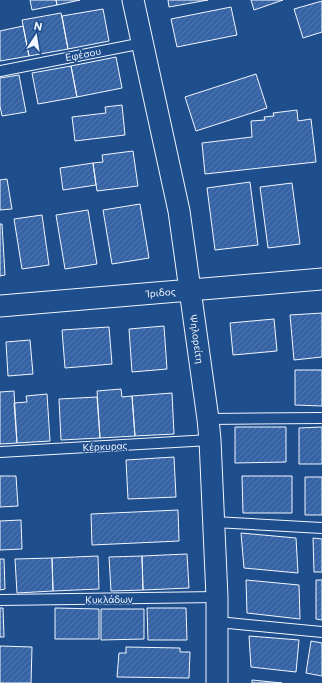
<svg xmlns="http://www.w3.org/2000/svg" width="322" height="683" font-family="Commissioner,sans-serif">
  <style>
    .building { fill: url(#building-hatch); stroke: #f2f6ff }
    .lines { fill: none; stroke-linecap: round; stroke-linejoin: round }
    .service-casing { stroke: #f2f6ff; stroke-width: 12 }
    .minor-casing { stroke: #f2f6ff; stroke-width: 23 }
    .service { stroke: #1f4e8c; stroke-width: 10 }
    .minor { stroke: #1f4e8c; stroke-width: 21 }
    .labels { text-anchor: middle; dominant-baseline: central; stroke-width: 3; stroke-linejoin: round; paint-order: stroke }
    .street-label { font-size: 10px; fill: #f2f6ff; stroke: #1f4e8c }
  </style>
  <defs>
    <pattern id="building-hatch" width="6" height="6" patternUnits="userSpaceOnUse"><rect width="6" height="6" fill="#3563a3"/><path d="M-1 1l2-2M0 6l6-6M5 7l2-2" fill="none" stroke="#537ab1"/></pattern>
  </defs>
  <rect width="100%" height="100%" fill="#1f4e8c"/>
  <!-- building -->
  <path class="building" d="M30,0h26l1,5 -25,5z
    M56,0h24l-23,5z
    M168,0h40l-39,7z
    M251,0h32l-29,10z
    M322,1v31l-19,6 -9,-29z
    M231,7l6,28 -60,12 -6,-28z
    M103,9l6,32 -41,8 -6,-33z
    M61,13l7,36 -39,7 -7,-36z
    M23,26l6,30 -29,5v-30z
    M116,57l6,31 -45,9 -6,-31z
    M71,66l6,31 -39,7 -6,-31z
    M256,74l11,34 -71,23 -11,-34z
    M19,75l7,37 -24,4 -2,-10v-28z
    M122,105l3,30 -50,6 -3,-24 34,-4 -1,-6z
    M297,110l1,11 13,-2 5,43 -111,12 -3,-31 50,-6 -1,-16 14,-1 -1,-3 10,-1 -1,-3z
    M133,151l5,35 -41,5 -4,-28 10,-1 -1,-7z
    M93,163l3,22 -33,5 -3,-22z
    M7,179l5,30 -12,1v-30z
    M250,182l8,63 -43,5 -8,-62z
    M292,183l8,61 -32,4 -8,-61z
    M140,204l9,54 -37,6 -9,-54z
    M88,210l9,54 -32,5 -9,-54z
    M42,215l7,50 -27,4 -8,-50z
    M0,224h2l3,51 -5,1z
    M322,313v44l-28,3 -4,-45z
    M274,319l3,32 -44,4 -3,-32z
    M164,326l3,43 -35,3 -3,-43z
    M109,327l3,37 -47,4 -3,-38z
    M30,340l3,34 -25,2 -2,-34z
    M295,370h27v36l-27,-1z
    M121,389l1,8 10,-1 3,40 -35,2 -3,-47z
    M14,391l3,52 -17,1v-52z
    M172,393l2,41 -39,2 -3,-40z
    M47,394l3,47 -33,2 -3,-40 13,-1 -1,-6z
    M97,397l3,41 -39,2 -2,-41z
    M235,427h51v35l-51,1z
    M322,427v37h-23v-36z
    M174,457l2,40 -48,2 -2,-39z
    M0,476h16l2,30 -18,1z
    M242,476h50v37h-49z
    M305,477h17v38h-17z
    M178,510l1,31 -87,4 -1,-31z
    M21,520l1,29 -22,1v-29z
    M241,533l55,5 2,35 -54,-5z
    M313,538l9,1v33h-8z
    M187,554l2,34 -46,2 -1,-34z
    M98,556l1,33 -46,2 -1,-33z
    M142,556l1,34 -32,1 -2,-34z
    M52,558l1,33 -36,2 -2,-34z
    M0,559h4l1,30 -5,1z
    M246,580l53,5 1,34 -53,-6z
    M316,580h6v40l-6,-1z
    M0,608h3l1,29h-4z
    M55,608l44,1v30h-44z
    M147,608h39l1,32h-39z
    M101,609h43v30l-43,1z
    M249,636l50,4 -3,32 -45,-5z
    M311,641l11,2v33l-16,-3z
    M0,646l32,1 -1,36h-31z
    M126,647l54,1v4h10l-1,26 -72,-1 2,-24h7z
    M252,680l30,3h-30z"/>
  <g class="lines">
    <defs>
      <path id="service" d="M0,71l143,-28
        M208,419l114,-1
        M0,452l210,-12
        M214,522l108,6
        M0,600l217,-3
        M218,622l104,10"/>
      <path id="minor" d="M133,0l46,211 29,208 2,21 7,157v86
        M0,306l322,-27"/>
    </defs>
    <!-- service casing -->
    <use href="#service" class="service-casing"/>
    <!-- minor casing -->
    <use href="#minor" class="minor-casing"/>
    <!-- service -->
    <use href="#service" class="service"/>
    <!-- minor -->
    <use href="#minor" class="minor"/>
  </g>
  <g class="labels">
    <!-- street labels -->
    <g class="street-label">
      <text transform="translate(83 54) rotate(-11)">Εφέσου</text>
      <text transform="translate(161 292) rotate(-5)">Ίριδος</text>
      <text transform="translate(197 339) rotate(82)">Ψηλορείτη</text>
      <text transform="translate(105 446) rotate(-3)">Κέρκυρας</text>
      <text transform="translate(109 599) rotate(-1)">Κυκλάδων</text>
    </g>
  </g>
  <!-- north arrow -->
  <g transform="translate(36 36) rotate(12)" stroke="#1f4e8c" stroke-width="3" paint-order="stroke">
  <path d="M0-3L7 15L0 10L-7 15Z" fill="#f2f6ff"/>
  <text y="-6" font-size="11" font-weight="bold" text-anchor="middle" fill="#f2f6ff">N</text>
  </g>
</svg>
